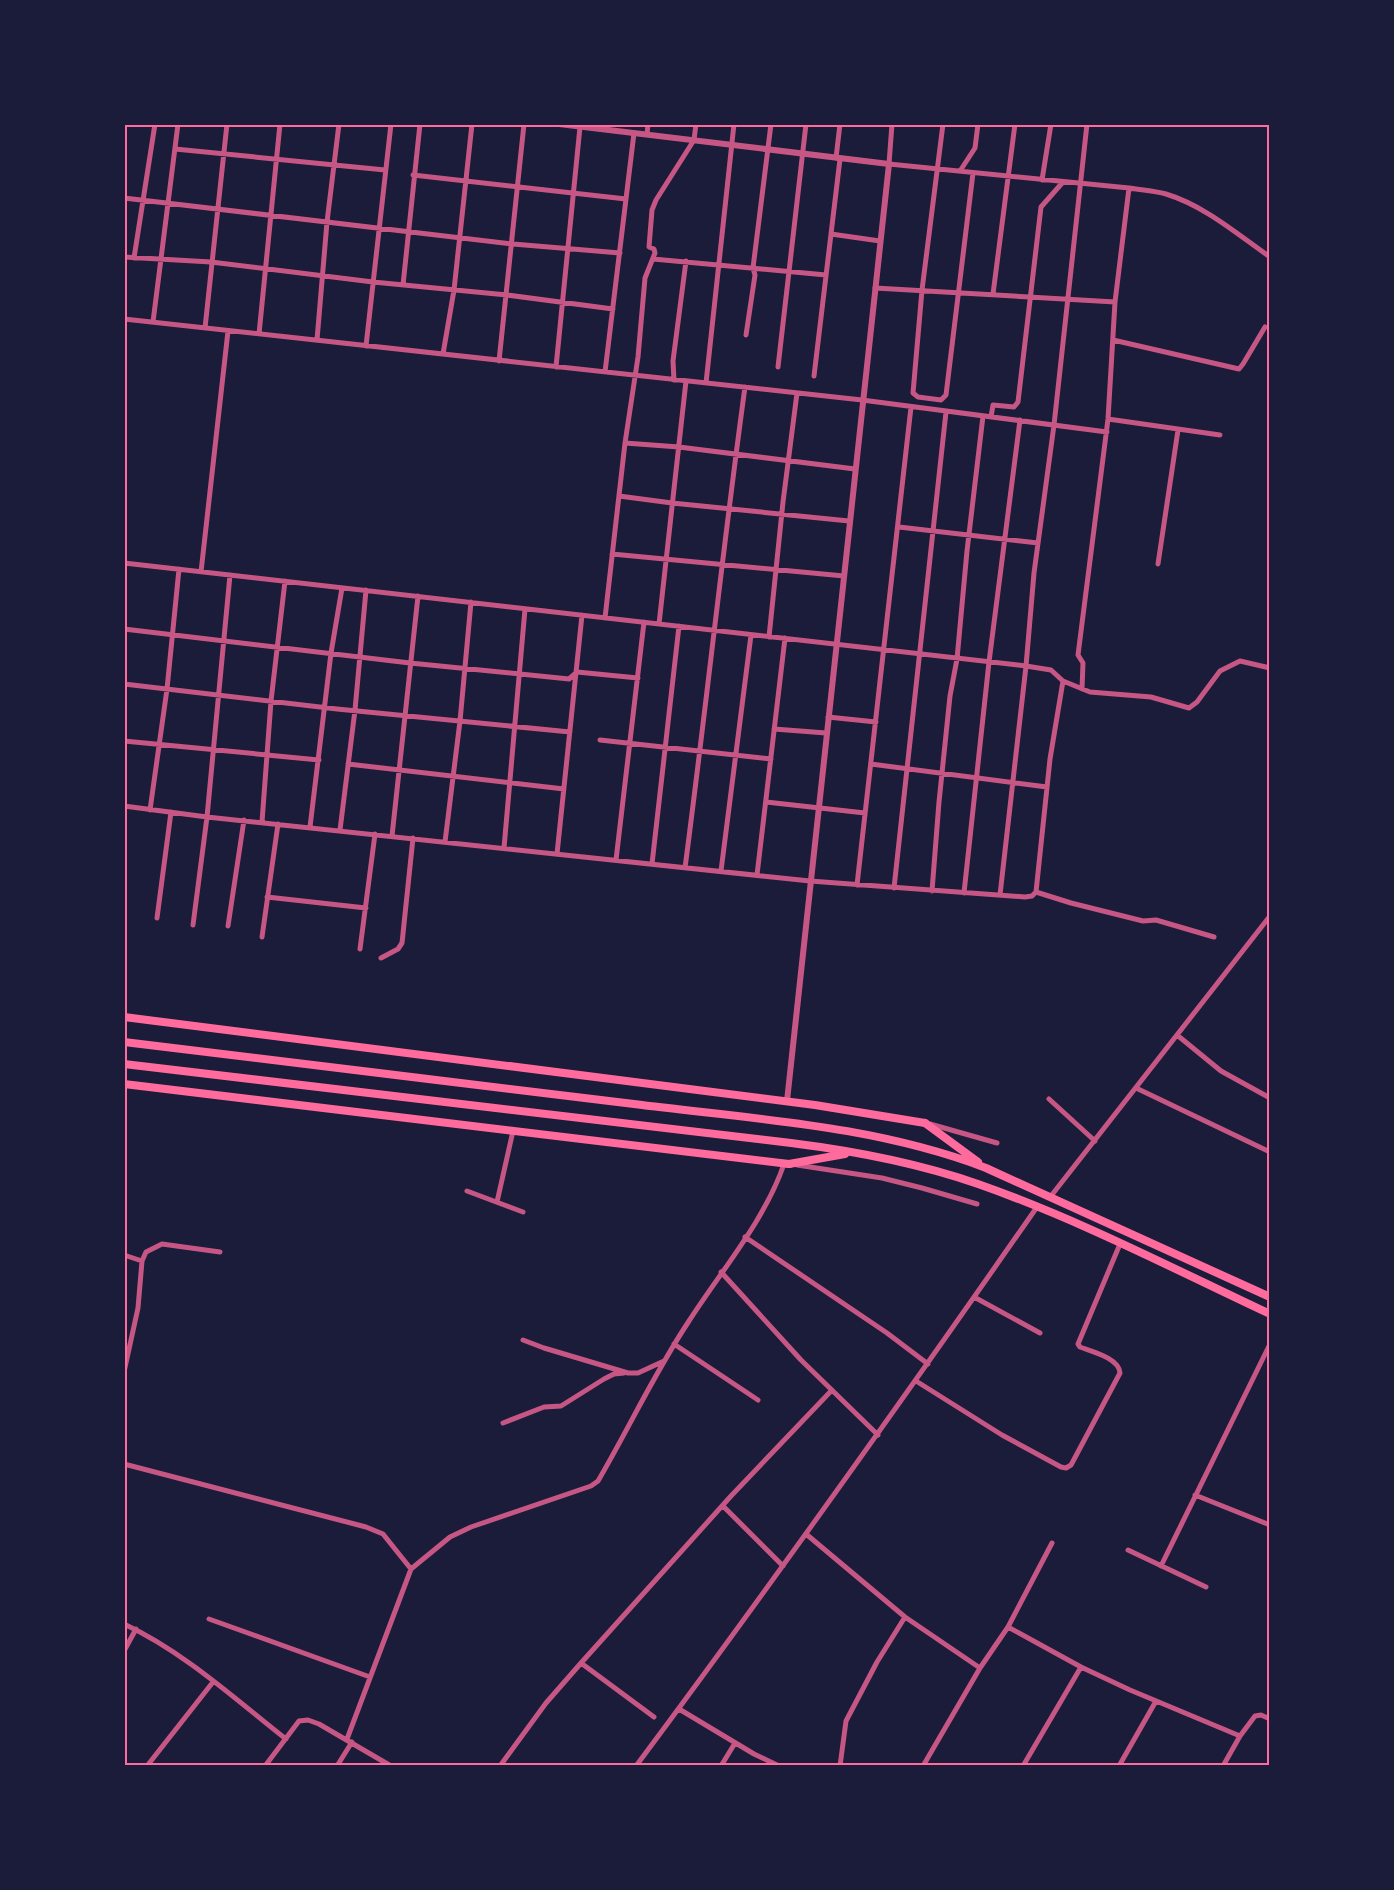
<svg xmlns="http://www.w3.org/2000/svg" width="1394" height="1890" font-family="'Asap Condensed',sans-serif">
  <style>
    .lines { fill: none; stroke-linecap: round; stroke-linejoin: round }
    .minor { stroke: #c65784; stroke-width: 5 }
    .tertiary { stroke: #c65784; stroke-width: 6 }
    .primary { stroke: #ff6b9d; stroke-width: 8 }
    .trunk { stroke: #ff6b9d; stroke-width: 8 }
    .neatline { fill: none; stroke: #ff6b9d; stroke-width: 2 }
  </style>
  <rect width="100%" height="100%" fill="#1b1b3a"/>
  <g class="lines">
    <!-- minor -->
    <path class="minor" d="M892,124l-3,40 240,24c12,2 25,3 37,6 39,12 71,40 104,63
      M943,124l-21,166 -9,103 5,4 23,3 5,-5 27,-222
      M647,134l1,-10
      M175,149l210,21
      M836,158l4,-34
      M960,171l15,-23 3,-24
      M413,175l213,24
      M1042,180l9,-56
      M124,198l389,46 107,9
      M831,234l49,7
      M124,257l87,5 162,20 134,13 106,14
      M134,258l21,-134
      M653,259l173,16
      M403,285l17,-161
      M875,288l240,14
      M993,294l22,-170
      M124,319l738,81 245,32
      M153,322l25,-198
      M205,328l22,-204
      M259,334l21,-210
      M746,335l9,-60 -2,-7 18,-144
      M317,340l10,-118 12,-98
      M1113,340l126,29 4,-5 22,-37
      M366,346l25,-222
      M443,354l11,-64 18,-166
      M499,361l25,-237
      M556,367l24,-240
      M778,367l28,-243
      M605,372l29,-239
      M814,376l26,-217
      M674,380l-1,-19 13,-100
      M706,383l28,-259
      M991,417l2,-12 21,2 4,-5 23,-195 22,-25
      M1108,419l112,16
      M625,443l54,4 176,22
      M619,496l53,7 177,18
      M899,527l139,16
      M612,554l232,22
      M124,563l902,103 25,4 12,11 27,11 61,5 38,11 8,-6 23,-31 20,-10 30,7
      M1158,564l20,-134
      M124,572l1,-9
      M201,572l27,-241
      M605,618l20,-175 13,-86 7,-79 10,-25 -1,-4 -5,-2 3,-37 4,-10 38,-60 2,-16
      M659,624l27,-243
      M124,629l286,34 159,16 8,-7 61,6
      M769,637l14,-135 14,-109
      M124,684l213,25 233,23
      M1082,689l1,-26 -5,-8 30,-236 7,-117 14,-114
      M828,717l48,5
      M774,729l52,4
      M600,740l171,19
      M124,741l195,19
      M348,764l216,25
      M871,764l176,23
      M766,802l99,11
      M124,806l83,11 603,64 215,16 7,-1 4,-4
      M150,810l17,-121 12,-120
      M262,822l9,-121 14,-120
      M310,827l21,-174 11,-65
      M340,830l15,-120 11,-120
      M392,836l26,-240
      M445,842l15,-121 11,-119
      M504,848l21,-239
      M557,854l25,-239
      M616,860l28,-238
      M652,864l27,-238
      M685,868c21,-160 38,-321 60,-481
      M721,871l30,-236
      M757,875l28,-237
      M857,885l54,-478
      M894,888l52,-476
      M932,891l7,-89 11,-106 7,-37 10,-108 16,-135
      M1036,892l14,-133 13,-78
      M1036,892l35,11 72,18 13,-1 58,17
      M964,893l25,-231 31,-242
      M1000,895l26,-229 8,-93 20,-148 33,-301
      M267,897l99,11
      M157,918l14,-106
      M193,925l14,-108 23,-242
      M228,926l16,-106
      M262,937l16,-113
      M360,949l15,-115
      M381,958l17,-9 4,-6 11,-105
      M1177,1035l44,36 49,27
      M1136,1088l134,64
      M1049,1099l46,42
      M930,1124l67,19
      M797,1165l85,13 40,10 55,16
      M467,1191l56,21
      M1051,1196l219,-280
      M497,1202l16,-71
      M745,1237l142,96 41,31
      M124,1255l18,6
      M721,1272l80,88 77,75
      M974,1297l66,36
      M523,1340l21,8 84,25h10l26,-12
      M674,1344l84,56
      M124,1372l14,-64 4,-47 4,-9 16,-8 58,8
      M916,1381l86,54 59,32 5,1 5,-3 49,-92c-1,-15 -27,-21 -40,-26l-2,-3 42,-100
      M503,1423l41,-16 17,-1 43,-27 10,-5 10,-1
      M124,1464l242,63 17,7 28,35
      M1195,1495l75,30
      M723,1506l60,60
      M806,1534l99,83 75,51
      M1128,1550l78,37
      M1161,1566l109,-222
      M209,1619l161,58
      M124,1624c60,28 111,75 162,115
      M1008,1627l73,40 49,23 110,46
      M124,1651l12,-22
      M581,1663l73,54
      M679,1709l75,45 25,12
      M347,1739l64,-170 39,-32 21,-10 120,-41 7,-5c31,-53 57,-109 91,-160 32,-50 76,-101 95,-157
      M147,1766l66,-84
      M265,1766l34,-45 9,-1 11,4 72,42
      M337,1766l15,-24
      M500,1766l46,-63 35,-40 150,-167 101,-106
      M636,1766c137,-184 270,-371 401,-559
      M721,1766l14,-23
      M840,1766l6,-45 31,-59 28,-45
      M923,1766l57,-98 28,-41 44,-84
      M1023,1766l58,-99
      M1119,1766l37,-65
      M1223,1766l17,-30 15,-20 6,-1 9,4"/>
    <!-- tertiary -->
    <path class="tertiary" d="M559,124l330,40 -102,937"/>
    <!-- primary -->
    <path class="primary" d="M124,1017l691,88 110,18
      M124,1084l665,80"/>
    <!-- trunk -->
    <path class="trunk" d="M124,1042c170,21 340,41 510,62 118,15 240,21 352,64l284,129
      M124,1064l667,79c64,8 127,20 187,41 100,35 196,85 292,130
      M925,1123l53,39
      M789,1164l56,-10"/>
  </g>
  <!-- border -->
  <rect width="1394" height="1890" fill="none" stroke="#1b1b3a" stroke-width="252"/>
  <rect x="126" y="126" width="1142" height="1638" class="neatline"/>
</svg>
